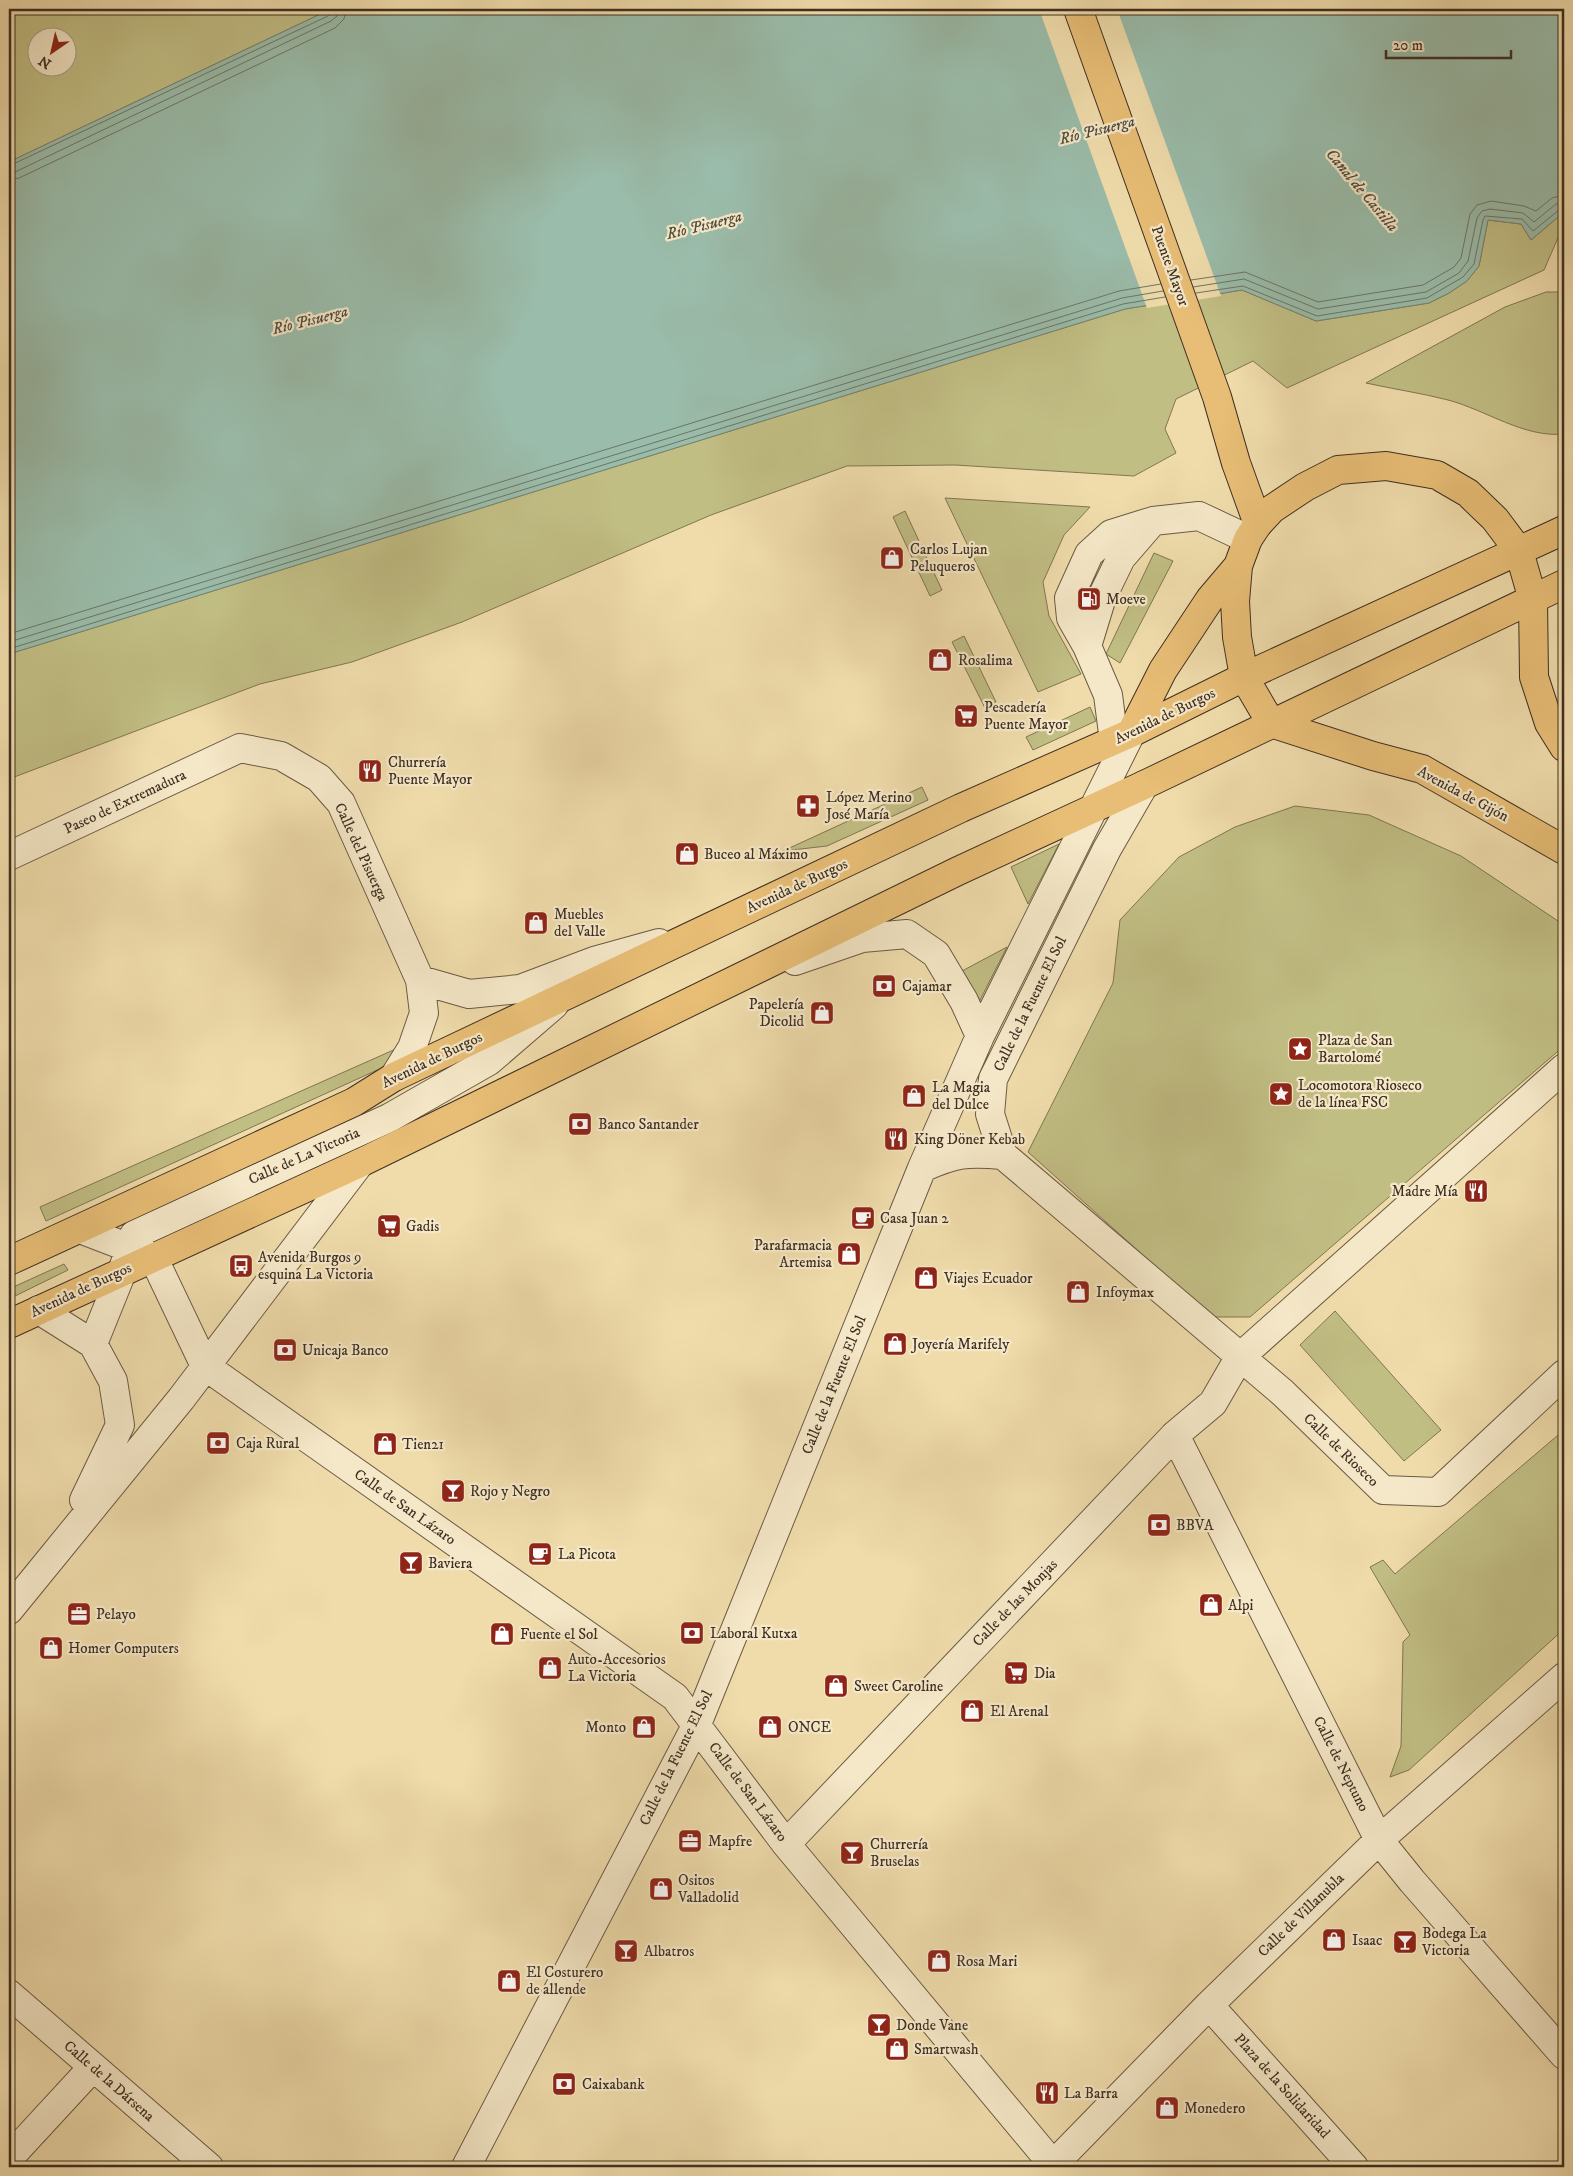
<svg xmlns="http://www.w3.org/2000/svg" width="1573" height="2176" font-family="'IM FELL DW Pica',serif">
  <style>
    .green { fill: #c1be84; stroke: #807654; fill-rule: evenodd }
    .water { fill: #9abcaa; stroke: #768474 }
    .pier { fill: #f0dcab }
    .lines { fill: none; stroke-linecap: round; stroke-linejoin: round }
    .shore { stroke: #6c7666; stroke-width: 1 }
    .minor-casing { stroke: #6b5a45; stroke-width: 30 }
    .major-casing { stroke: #3f2f23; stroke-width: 30 }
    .highway-casing { stroke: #3f2f23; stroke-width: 30 }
    .minor { stroke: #f5e8c8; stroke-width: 28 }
    .major { stroke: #e8be76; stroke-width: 28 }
    .highway { stroke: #e8be76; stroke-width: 28 }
    .labels { text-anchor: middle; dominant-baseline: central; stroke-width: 4.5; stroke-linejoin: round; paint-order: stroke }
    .street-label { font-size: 15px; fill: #3f2f23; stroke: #f5e8c8 }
    .poi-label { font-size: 15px; fill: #3f2f23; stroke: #f5e8c8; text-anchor: start }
    .water-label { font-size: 16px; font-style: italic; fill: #514b3e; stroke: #f5e8c8 }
  </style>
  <rect width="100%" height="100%" fill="#f0dcab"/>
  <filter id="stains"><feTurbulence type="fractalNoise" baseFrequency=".004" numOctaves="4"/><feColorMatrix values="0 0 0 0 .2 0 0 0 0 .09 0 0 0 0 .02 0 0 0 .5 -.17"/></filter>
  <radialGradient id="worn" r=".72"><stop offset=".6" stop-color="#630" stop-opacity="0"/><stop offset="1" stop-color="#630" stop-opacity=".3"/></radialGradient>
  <!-- green -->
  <path class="green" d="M9,9h322l-322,153zM38,38h30v30h-30z
    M1564,212v12l-20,46 -257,118 -34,-27 -77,38 -11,30 11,24 -42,23 -179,-11 -108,1 -136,49 -249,107 -110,40 -92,22 -251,95v-125l1116,-345 117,-19 74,31 113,-18 20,-10 18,-12 12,-15 9,-46 33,4 10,16z
    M1546,292h18v142c-40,4 -78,-24 -116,-34 -27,-7 -55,-11 -82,-17l139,-76z
    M945,498l145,9 -26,28 -21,47 6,34 32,58 -43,18z
    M905,511l37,79 -12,6 -37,-79z
    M1154,553l19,8 -53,102 -14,-9z
    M964,636l32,66 -11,6 -33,-66z
    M1090,707l6,14 -63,29 -7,-13z
    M922,787l6,13 -101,46 -44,5z
    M1295,806l74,9 92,41 103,69v121l-314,271h-38l-184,-165 85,-169 7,-63 59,-63 56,-30z
    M1059,844l-31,60 -17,-37z
    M1007,947l-29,57 -16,-33z
    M398,1048l-12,18 -340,155 -6,-14z
    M64,1264l4,6 -59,29v-10z
    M1335,1311l106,119 -37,31 -104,-116z
    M1564,1430v199l-155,141 -19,7 11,-31 2,-104 7,-7 -40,-68 13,-7 12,14z"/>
  <!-- water -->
  <path class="water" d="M331,9h1233v203l-33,28 -10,-16 -33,-4 -9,46 -12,15 -18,12 -20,10 -113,18 -74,-31 -117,19 -1116,345v-492z"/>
  <!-- pier -->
  <path class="pier" d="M1039,9h78l104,287 -74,12z"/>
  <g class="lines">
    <!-- shore -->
    <path class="shore" d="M9,166l319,-150 4,-7
      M9,173l6,-1 316,-151 6,-5 1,-7
      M9,180l10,-2 316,-150 9,-9 2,-10
      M1191,280l54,-8 73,30 105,-17 31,-18 7,-9 9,-44 7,-9 14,-4 33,5 12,5 16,-13 12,-3
      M1193,287l51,-8 74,30 108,-17 33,-19 9,-12 9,-43 5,-7 8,-2 33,4 11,9 22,-18 8,-2
      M1196,293l47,-7 74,30 110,-18 36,-21 11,-13 9,-44 2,-4 37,3 11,12 26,-21 5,-2
      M9,634l1110,-343 42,-7
      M9,642l1113,-344 41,-7
      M9,649l1114,-345 42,-7"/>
    <defs>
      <path id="minor" d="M1087,646l-16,-28 -2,-20 20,-44 22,-20 42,-13
        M1114,741l-6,-46 -21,-49 15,-49 19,-39 32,-37 46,-5 49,23
        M9,856l231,-108 41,8 38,22 22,25 79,177 4,33 -12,35 -18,29
        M795,961l67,-23 45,-4 29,20 28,47 16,35
        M420,980l49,14 51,-5 74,-28 65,-18
        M1003,1155l280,238 100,97 55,2 126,-118
        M1003,1155l-13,-41 3,-35 114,-230 37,-64
        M922,1168c34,-15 44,-16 81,-13
        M80,1229l73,28 52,109 470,331 111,147 269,323
        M39,1310l54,34 20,37 7,44 -36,75
        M93,1344l29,-72 12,-37 255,-117 100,-57 65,-56
        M1175,1435l204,405 33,41 152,174
        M9,1610l172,-211 179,-236
        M786,1844l389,-409 38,-32 26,-45 325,-290
        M9,1994l200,173
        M1209,2005l145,162
        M9,2158l84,-91
        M466,2167l231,-443 225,-556 58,-132 151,-303
        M1051,2167l158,-162 170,-165 185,-163"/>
      <path id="major" d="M1078,9l139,388 19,66 22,61"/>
      <path id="highway" d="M1271,723l-27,-46 -7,-40 -2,-36 3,-35 10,-27 10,-15 14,-15 33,-22 33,-17 48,-4 51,9 31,18 27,26 24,32 14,49 1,77 15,46 15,24
        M1271,723l102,33 49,13 142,81
        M1131,733l32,-63 47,-71 28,-33
        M9,1261l345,-159 40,-25 567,-269 170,-75 113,-56 320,-147
        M9,1324l351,-161 598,-292 186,-86 420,-201"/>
    </defs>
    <!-- minor casing -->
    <use href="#minor" class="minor-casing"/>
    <!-- major casing -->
    <use href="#major" class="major-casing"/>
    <!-- highway casing -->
    <use href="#highway" class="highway-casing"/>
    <!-- minor -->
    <use href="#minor" class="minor"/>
    <!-- major -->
    <use href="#major" class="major"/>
    <!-- highway -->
    <use href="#highway" class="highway"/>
  </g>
  <!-- icons -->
  <defs>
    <symbol id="shop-square" viewBox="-11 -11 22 22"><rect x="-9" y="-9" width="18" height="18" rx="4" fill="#8f2418" stroke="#f5e8c8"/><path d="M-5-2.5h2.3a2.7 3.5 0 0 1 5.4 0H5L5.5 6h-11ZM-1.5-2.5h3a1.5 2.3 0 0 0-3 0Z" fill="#fff"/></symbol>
    <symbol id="fuel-square" viewBox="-11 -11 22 22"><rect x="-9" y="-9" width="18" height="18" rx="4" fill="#8f2418" stroke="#f5e8c8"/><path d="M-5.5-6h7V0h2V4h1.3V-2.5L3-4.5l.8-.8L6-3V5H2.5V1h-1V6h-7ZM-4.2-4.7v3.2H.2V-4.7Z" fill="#fff"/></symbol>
    <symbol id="supermarket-square" viewBox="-11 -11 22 22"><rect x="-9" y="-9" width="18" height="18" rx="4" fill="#8f2418" stroke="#f5e8c8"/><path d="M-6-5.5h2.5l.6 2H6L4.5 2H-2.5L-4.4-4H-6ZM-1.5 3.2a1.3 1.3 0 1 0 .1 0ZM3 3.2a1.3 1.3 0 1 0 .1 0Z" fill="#fff"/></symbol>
    <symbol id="restaurant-square" viewBox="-11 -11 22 22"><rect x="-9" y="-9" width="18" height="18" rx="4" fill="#8f2418" stroke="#f5e8c8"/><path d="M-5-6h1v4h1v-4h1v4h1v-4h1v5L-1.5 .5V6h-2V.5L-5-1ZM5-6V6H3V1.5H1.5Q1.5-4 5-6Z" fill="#fff"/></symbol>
    <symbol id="pharmacy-square" viewBox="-11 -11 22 22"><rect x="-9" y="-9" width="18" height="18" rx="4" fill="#8f2418" stroke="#f5e8c8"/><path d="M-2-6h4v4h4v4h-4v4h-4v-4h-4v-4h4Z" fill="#fff"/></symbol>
    <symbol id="bank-square" viewBox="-11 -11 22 22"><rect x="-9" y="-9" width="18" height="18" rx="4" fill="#8f2418" stroke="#f5e8c8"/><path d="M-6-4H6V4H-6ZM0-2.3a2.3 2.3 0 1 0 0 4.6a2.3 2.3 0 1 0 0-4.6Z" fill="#fff"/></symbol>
    <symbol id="sight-square" viewBox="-11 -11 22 22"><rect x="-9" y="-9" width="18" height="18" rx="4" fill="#8f2418" stroke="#f5e8c8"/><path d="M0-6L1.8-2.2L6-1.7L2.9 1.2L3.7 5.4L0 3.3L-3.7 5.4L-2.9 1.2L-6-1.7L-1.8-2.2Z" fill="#fff"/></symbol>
    <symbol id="cafe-square" viewBox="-11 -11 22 22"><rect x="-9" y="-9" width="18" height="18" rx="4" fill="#8f2418" stroke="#f5e8c8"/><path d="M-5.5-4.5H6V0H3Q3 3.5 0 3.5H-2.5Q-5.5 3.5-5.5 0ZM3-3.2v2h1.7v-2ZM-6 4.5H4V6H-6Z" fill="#fff"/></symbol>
    <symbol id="bus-square" viewBox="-11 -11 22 22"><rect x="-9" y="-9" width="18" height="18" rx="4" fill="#8f2418" stroke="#f5e8c8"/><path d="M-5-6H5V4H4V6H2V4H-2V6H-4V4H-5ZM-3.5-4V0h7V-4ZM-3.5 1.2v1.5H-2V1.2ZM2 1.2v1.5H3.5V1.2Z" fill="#fff"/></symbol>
    <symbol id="bar-square" viewBox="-11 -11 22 22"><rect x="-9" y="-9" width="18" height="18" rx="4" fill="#8f2418" stroke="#f5e8c8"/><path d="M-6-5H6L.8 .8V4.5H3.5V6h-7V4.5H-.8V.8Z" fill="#fff"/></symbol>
    <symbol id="office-square" viewBox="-11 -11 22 22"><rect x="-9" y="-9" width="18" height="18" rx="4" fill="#8f2418" stroke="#f5e8c8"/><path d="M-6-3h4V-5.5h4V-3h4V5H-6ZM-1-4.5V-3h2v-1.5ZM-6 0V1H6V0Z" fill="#fff"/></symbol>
  </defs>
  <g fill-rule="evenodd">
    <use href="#shop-square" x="878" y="544" width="28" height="28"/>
    <use href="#fuel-square" x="1075" y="585" width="28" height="28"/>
    <use href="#shop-square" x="926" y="646" width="28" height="28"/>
    <use href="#supermarket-square" x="952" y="702" width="28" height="28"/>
    <use href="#restaurant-square" x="356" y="757" width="28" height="28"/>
    <use href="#pharmacy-square" x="794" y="792" width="28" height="28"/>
    <use href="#shop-square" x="673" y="840" width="28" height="28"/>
    <use href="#shop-square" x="522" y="909" width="28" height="28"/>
    <use href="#bank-square" x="870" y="972" width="28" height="28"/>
    <use href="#shop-square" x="808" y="999" width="28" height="28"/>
    <use href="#sight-square" x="1286" y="1035" width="28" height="28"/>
    <use href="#sight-square" x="1267" y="1080" width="28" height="28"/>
    <use href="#shop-square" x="900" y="1082" width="28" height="28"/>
    <use href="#bank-square" x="566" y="1110" width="28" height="28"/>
    <use href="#restaurant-square" x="882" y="1125" width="28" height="28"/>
    <use href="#restaurant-square" x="1462" y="1177" width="28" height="28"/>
    <use href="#cafe-square" x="849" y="1204" width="28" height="28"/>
    <use href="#supermarket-square" x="375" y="1212" width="28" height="28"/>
    <use href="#shop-square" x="835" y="1240" width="28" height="28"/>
    <use href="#bus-square" x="227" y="1252" width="28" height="28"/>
    <use href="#shop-square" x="912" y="1264" width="28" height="28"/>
    <use href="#shop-square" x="1064" y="1278" width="28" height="28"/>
    <use href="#shop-square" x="881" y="1330" width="28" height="28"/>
    <use href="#bank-square" x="271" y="1336" width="28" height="28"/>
    <use href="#bank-square" x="204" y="1429" width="28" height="28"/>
    <use href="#shop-square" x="371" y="1430" width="28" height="28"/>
    <use href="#bar-square" x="439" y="1477" width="28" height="28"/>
    <use href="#bank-square" x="1145" y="1511" width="28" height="28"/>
    <use href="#cafe-square" x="526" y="1540" width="28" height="28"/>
    <use href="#bar-square" x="397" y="1549" width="28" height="28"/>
    <use href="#shop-square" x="1197" y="1591" width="28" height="28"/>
    <use href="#office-square" x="65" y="1600" width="28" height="28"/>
    <use href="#bank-square" x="678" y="1619" width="28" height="28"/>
    <use href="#shop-square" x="488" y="1620" width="28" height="28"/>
    <use href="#shop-square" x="37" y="1634" width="28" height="28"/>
    <use href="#shop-square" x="536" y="1654" width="28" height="28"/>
    <use href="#supermarket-square" x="1002" y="1659" width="28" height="28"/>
    <use href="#shop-square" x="822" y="1672" width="28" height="28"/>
    <use href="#shop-square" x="958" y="1697" width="28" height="28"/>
    <use href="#shop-square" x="630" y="1713" width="28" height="28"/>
    <use href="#shop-square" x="756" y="1713" width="28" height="28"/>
    <use href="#office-square" x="676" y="1827" width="28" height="28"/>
    <use href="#bar-square" x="838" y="1839" width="28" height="28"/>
    <use href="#shop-square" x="647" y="1875" width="28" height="28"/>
    <use href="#shop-square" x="1320" y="1926" width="28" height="28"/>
    <use href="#bar-square" x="1391" y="1928" width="28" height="28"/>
    <use href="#bar-square" x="612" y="1937" width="28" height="28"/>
    <use href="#shop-square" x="925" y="1947" width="28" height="28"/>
    <use href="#shop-square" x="495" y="1967" width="28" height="28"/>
    <use href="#bar-square" x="865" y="2011" width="28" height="28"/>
    <use href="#shop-square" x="883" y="2035" width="28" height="28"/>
    <use href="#bank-square" x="550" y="2070" width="28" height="28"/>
    <use href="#restaurant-square" x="1033" y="2079" width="28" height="28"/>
    <use href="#shop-square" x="1153" y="2094" width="28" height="28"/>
  </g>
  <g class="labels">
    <!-- street labels -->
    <g class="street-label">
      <text transform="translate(1170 266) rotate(70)">Puente Mayor</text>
      <text transform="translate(1165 716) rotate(-26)">Avenida de Burgos</text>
      <text transform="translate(1463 794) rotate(28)">Avenida de Gijón</text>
      <text transform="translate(125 802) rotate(-25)">Paseo de Extremadura</text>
      <text transform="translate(361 852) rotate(65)">Calle del Pisuerga</text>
      <text transform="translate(797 886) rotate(-25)">Avenida de Burgos</text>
      <text transform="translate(1030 1004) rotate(-64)">Calle de la Fuente El Sol</text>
      <text transform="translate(432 1060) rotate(-26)">Avenida de Burgos</text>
      <text transform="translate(304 1156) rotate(-24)">Calle de La Victoria</text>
      <text transform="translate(81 1290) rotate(-25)">Avenida de Burgos</text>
      <text transform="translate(834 1385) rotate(-68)">Calle de la Fuente El Sol</text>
      <text transform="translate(1341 1450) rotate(44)">Calle de Rioseco</text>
      <text transform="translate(405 1507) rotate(35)">Calle de San Lázaro</text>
      <text transform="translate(1015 1603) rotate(-46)">Calle de las Monjas</text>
      <text transform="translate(676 1758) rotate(-64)">Calle de la Fuente El Sol</text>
      <text transform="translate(1341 1764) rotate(63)">Calle de Neptuno</text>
      <text transform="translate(748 1792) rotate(53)">Calle de San Lázaro</text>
      <text transform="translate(1301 1915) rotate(-44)">Calle de Villanubla</text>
      <text transform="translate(109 2081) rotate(41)">Calle de la Dársena</text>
      <text transform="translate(1282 2086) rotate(48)">Plaza de la Solidaridad</text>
    </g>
    <!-- poi labels -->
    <g class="poi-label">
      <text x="910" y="549">Carlos Lujan<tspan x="910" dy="17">Peluqueros</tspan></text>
      <text x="1106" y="599">Moeve</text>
      <text x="958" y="660">Rosalima</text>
      <text x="984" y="707">Pescadería<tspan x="984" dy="17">Puente Mayor</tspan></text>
      <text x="388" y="762">Churrería<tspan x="388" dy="17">Puente Mayor</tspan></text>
      <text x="826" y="797">López Merino<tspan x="826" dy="17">José María</tspan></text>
      <text x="704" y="854">Buceo al Máximo</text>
      <text x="554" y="914">Muebles<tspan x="554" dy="17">del Valle</tspan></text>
      <text x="902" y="986">Cajamar</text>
      <text x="804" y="1004" text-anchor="end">Papelería<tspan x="804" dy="17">Dicolid</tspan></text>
      <text x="1318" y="1040">Plaza de San<tspan x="1318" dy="17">Bartolomé</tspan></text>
      <text x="1298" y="1085">Locomotora Rioseco<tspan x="1298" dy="17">de la línea FSC</tspan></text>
      <text x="932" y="1087">La Magia<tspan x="932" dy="17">del Dulce</tspan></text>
      <text x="598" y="1124">Banco Santander</text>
      <text x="914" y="1139">King Döner Kebab</text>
      <text x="1458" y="1191" text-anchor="end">Madre Mía</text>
      <text x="880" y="1218">Casa Juan 2</text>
      <text x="406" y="1226">Gadis</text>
      <text x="832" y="1245" text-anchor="end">Parafarmacia<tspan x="832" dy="17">Artemisa</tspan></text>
      <text x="258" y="1257">Avenida Burgos 9<tspan x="258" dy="17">esquina La Victoria</tspan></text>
      <text x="944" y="1278">Viajes Ecuador</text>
      <text x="1096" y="1292">Infoymax</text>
      <text x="912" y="1344">Joyería Marifely</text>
      <text x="302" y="1350">Unicaja Banco</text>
      <text x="236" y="1443">Caja Rural</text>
      <text x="402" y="1444">Tien21</text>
      <text x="470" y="1491">Rojo y Negro</text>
      <text x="1176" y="1525">BBVA</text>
      <text x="558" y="1554">La Picota</text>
      <text x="428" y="1563">Baviera</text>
      <text x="1228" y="1605">Alpi</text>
      <text x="96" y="1614">Pelayo</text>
      <text x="710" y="1633">Laboral Kutxa</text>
      <text x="520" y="1634">Fuente el Sol</text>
      <text x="68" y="1648">Homer Computers</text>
      <text x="568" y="1659">Auto-Accesorios<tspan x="568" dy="17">La Victoria</tspan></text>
      <text x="1034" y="1673">Dia</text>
      <text x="854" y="1686">Sweet Caroline</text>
      <text x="990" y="1711">El Arenal</text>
      <text x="626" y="1727" text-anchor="end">Monto</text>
      <text x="788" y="1727">ONCE</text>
      <text x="708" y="1841">Mapfre</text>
      <text x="870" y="1844">Churrería<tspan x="870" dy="17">Bruselas</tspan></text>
      <text x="678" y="1880">Ositos<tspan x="678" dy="17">Valladolid</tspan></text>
      <text x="1422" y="1933">Bodega La<tspan x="1422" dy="17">Victoria</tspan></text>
      <text x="1352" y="1940">Isaac</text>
      <text x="644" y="1951">Albatros</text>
      <text x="956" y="1961">Rosa Mari</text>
      <text x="526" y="1972">El Costurero<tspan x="526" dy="17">de allende</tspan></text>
      <text x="896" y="2025">Donde Vane</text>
      <text x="914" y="2049">Smartwash</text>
      <text x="582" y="2084">Caixabank</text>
      <text x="1064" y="2093">La Barra</text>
      <text x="1184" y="2108">Monedero</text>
    </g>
    <!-- water labels -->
    <g class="water-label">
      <text transform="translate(1097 130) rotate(-14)">Río Pisuerga</text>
      <text transform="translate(1362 190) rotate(50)">Canal de Castilla</text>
      <text transform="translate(704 225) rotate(-14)">Río Pisuerga</text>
      <text transform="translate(310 320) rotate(-14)">Río Pisuerga</text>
    </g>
  </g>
  <!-- margin -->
  <rect width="1573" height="2176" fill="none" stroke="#f0dcab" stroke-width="30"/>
  <rect x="10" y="10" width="1553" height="2156" fill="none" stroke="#3f2f23" stroke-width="2.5"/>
  <rect x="15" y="15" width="1543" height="2146" fill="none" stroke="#3f2f23"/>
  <!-- north arrow -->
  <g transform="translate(52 52) rotate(214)"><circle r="24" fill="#f5e8c8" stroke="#ac9e86"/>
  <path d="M0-4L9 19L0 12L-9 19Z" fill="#8f2418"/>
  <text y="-8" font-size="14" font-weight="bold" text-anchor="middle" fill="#3f2f23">N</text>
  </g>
  <!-- scale -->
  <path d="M1386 50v8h125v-8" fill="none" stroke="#3f2f23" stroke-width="2.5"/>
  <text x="1393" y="50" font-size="15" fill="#3f2f23" stroke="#f5e8c8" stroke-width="4" paint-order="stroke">20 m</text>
  <rect width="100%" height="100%" filter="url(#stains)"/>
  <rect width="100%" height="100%" fill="url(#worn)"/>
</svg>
